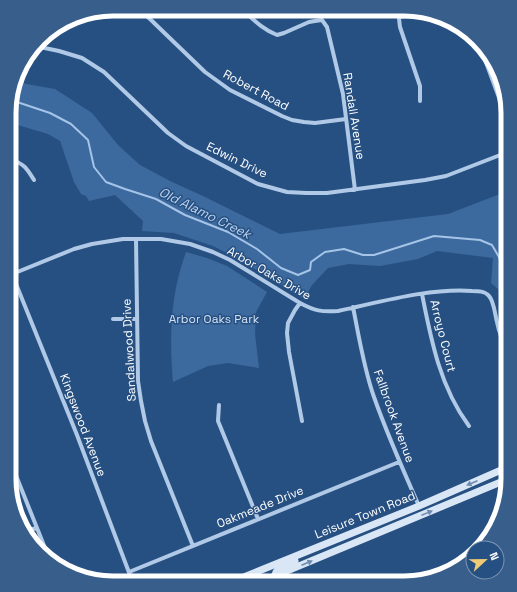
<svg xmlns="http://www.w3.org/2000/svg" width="517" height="592" font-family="'Space Grotesk',sans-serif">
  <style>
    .green { fill: #3c6a9f }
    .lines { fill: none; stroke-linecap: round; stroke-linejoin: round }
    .stream { stroke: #a5c4e7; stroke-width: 2 }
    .minor { stroke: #b0c9e6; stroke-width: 4 }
    .secondary { stroke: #d9e6f6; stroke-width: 7 }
    .oneway { fill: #6e8cb0 }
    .labels { text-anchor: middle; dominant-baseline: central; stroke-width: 3; stroke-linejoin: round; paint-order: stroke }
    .street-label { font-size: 12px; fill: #fff; stroke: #275082 }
    .park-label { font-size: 12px; fill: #d3e3f5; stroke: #275082 }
    .water-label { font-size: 13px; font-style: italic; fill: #bbd3ee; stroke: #275082 }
    .rim { fill: none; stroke: #fff; stroke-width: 5 }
  </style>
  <rect width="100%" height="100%" fill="#275082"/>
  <!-- green -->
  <path class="green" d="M15,82l40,7 37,24 26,32 22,20 32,17 31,14 77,38 168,-20 60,-23v124l-6,4 -2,-14 -1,-15 -8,-7 2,-25 -56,-7 -19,8 -38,7 -31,-2 -21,4 -16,17 -8,14 -69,-42 -22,-11 -39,-13 -32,-2 1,-10 -28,-26 -26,6 -3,-5 -5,-2 -7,-12 -14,-41 -12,-7 -37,-11v-30z
    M186,252l21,6 20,8 40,26 -11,20 -1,22 4,34 -31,-5 -20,3 -35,16c-3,-34 -3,-71 5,-103 2,-9 5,-18 8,-27z"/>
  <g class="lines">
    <!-- stream -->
    <path class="stream" d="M11,100l39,13 21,11 17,16 6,27 12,15 19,7 31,10 29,16 43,17 29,17 24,19 17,7 12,-5 1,-8 14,-10 19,-3 19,6h11l60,-19 46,4 12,5 7,12 9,22"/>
    <!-- minor -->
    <path class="minor" d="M136,9l7,4 7,6 55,53 25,18 52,26 10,4 12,2 11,1 31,-4
      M242,9c12,11 20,20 35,26l7,-2 25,-11 6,-1 7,-1 5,7 16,67 12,96
      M398,10l2,17 20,59v15
      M399,17l9,-1 13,-5
      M35,46l24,5 23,7 22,14 64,61 18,13 72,38 29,8 19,1h21l98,-13 21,-4 62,-24
      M480,46l28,76
      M11,159c14,6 15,8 23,21
      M136,239l2,142 3,20 4,20 6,20 42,105
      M12,274l65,161 56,148
      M10,275l64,-26 18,-5 31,-5h38l29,5 23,8 17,8 70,43c15,8 21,9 38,8 43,-9 90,-23 134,-20 6,0 13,0 17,5 5,5 6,19 8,26 2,10 6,20 11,29
      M422,294c9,46 18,93 47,132
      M300,303l-5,7 -7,13 -1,10 2,19 13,69
      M353,307c6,30 11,62 21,90 13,37 29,73 45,109
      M113,319h24
      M219,405l-1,16 40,98
      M9,458l40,100
      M24,532l12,-4
      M129,572l270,-110
      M275,576l3,7"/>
    <!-- secondary -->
    <path class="secondary" d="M275,575l1,-3 4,-4 15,-7
      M229,583l190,-77 89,-39
      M258,583l250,-104"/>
  </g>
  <!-- one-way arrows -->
  <defs><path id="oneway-solid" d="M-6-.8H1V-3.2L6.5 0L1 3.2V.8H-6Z"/></defs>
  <g class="oneway">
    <use href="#oneway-solid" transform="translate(472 483) rotate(157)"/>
    <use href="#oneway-solid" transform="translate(427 513) rotate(-22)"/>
    <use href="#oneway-solid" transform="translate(307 563) rotate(-23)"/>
  </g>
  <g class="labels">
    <!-- street labels -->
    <g class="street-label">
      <text transform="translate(256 90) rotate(28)">Robert Road</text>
      <text transform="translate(354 116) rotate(81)">Randall Avenue</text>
      <text transform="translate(237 160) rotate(26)">Edwin Drive</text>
      <text transform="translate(269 273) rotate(30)">Arbor Oaks Drive</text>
      <text transform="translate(443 336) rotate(76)">Arroyo Court</text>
      <text transform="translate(129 350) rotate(-93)">Sandalwood Drive</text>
      <text transform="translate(394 416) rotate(70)">Fallbrook Avenue</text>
      <text transform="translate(83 425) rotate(69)">Kingswood Avenue</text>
      <text transform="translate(260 507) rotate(-22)">Oakmeade Drive</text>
      <text transform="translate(365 515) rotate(-22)">Leisure Town Road</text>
    </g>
    <!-- park labels -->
    <g class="park-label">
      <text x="214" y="319">Arbor Oaks Park</text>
    </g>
    <!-- water labels -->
    <g class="water-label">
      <text transform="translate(205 213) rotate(26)">Old Alamo Creek</text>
    </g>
  </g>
  <!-- crop -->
  <path d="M0 0H517V592H0ZM113 16H404A97 97 0 0 1 501 113V479A97 97 0 0 1 404 576H113A97 97 0 0 1 16 479V113A97 97 0 0 1 113 16Z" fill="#385e8c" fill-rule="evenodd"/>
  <path class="rim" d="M113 16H404A97 97 0 0 1 501 113V479A97 97 0 0 1 404 576H113A97 97 0 0 1 16 479V113A97 97 0 0 1 113 16Z"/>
  <!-- north arrow -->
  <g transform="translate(485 560) rotate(68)"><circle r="19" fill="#275082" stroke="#7d96b4"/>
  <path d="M0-3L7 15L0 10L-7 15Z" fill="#eeca76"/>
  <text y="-6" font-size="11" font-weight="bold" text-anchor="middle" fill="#ffffff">N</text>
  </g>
</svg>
